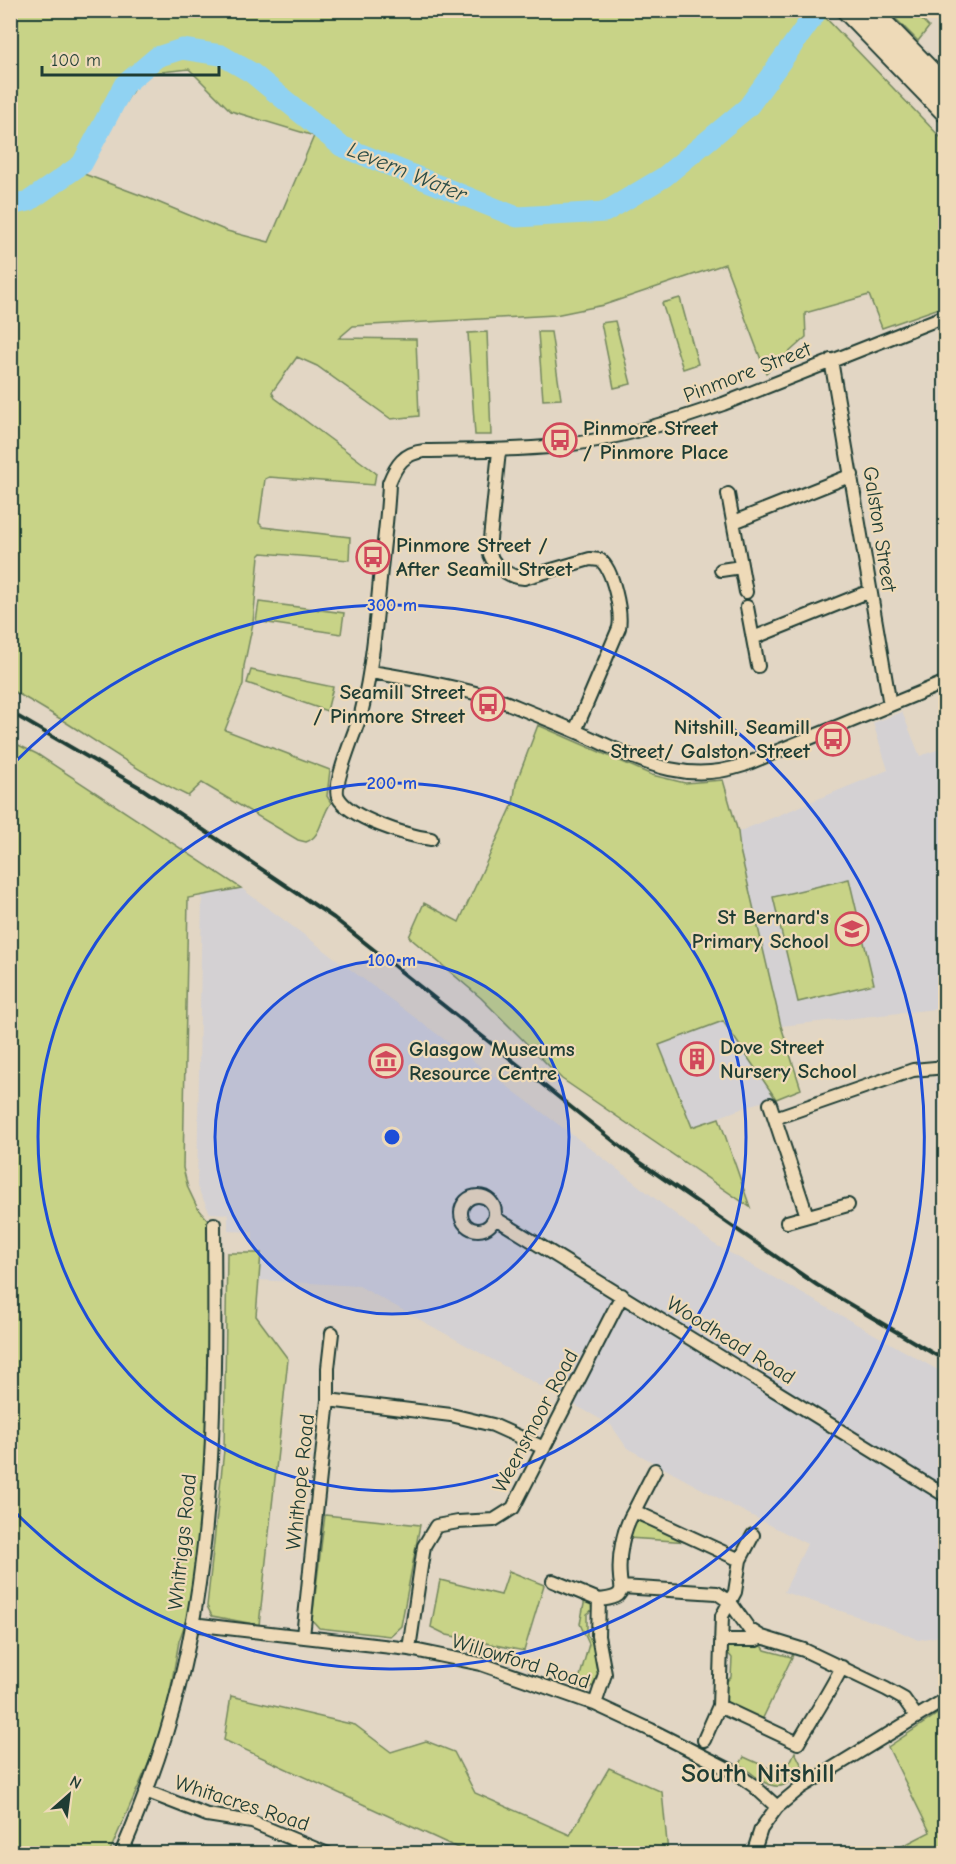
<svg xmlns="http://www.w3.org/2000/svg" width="956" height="1864" font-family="'Comic Neue',sans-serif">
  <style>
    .built { fill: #d4d1d3 }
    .green { fill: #c8d387; stroke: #74885e; stroke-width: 1.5; fill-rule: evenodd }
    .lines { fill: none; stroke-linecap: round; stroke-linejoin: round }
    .river { stroke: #90d2f2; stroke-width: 21 }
    .minor-casing { stroke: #1f3d34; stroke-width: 16 }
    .primary-casing { stroke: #1f3d34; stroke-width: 24 }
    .minor { stroke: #eedab8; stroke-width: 12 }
    .primary { stroke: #eedab8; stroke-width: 20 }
    .rail { stroke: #1f3d34; stroke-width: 4 }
    .ring { fill: none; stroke: #1d4ed8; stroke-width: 3 }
    .labels { text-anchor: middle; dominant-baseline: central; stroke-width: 4.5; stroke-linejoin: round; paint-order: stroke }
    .street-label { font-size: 21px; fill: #1f3d34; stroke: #eedab8 }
    .poi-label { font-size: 21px; font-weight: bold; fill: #1f3d34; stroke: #eedab8; text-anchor: start }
    .water-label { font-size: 22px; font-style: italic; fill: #2a4c47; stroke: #eedab8 }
    .district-label { font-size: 27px; font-weight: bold; fill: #1f3d34; stroke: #eedab8 }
    .centre { fill: #1d4ed8; stroke: #eedab8; stroke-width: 3 }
    .ring-label { font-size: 18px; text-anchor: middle; font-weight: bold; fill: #1d4ed8; stroke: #eedab8; stroke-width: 4.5; stroke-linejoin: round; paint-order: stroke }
  </style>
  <rect width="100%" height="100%" fill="#e2d6c4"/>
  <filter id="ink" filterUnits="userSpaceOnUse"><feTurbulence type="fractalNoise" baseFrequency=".0167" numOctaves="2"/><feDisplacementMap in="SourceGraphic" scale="12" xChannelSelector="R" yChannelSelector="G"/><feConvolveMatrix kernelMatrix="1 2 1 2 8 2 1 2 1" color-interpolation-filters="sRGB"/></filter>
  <g filter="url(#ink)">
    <!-- built -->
    <path class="built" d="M902,712l18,44 25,-9v261l-164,18 -41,-176 -2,-18 150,-62 -15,-47z
      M241,888l345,257 128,99 231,130v261l-27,5 -26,-12 -108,-36 23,-48 -74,-38 -106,-58 -16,-23 -252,-139 -100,-6 2,-26 -8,-1v-21l-25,-1v-17l-18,-1 -13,-26 5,-292z
      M723,1020l53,79 -19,4 -65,24 -33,-82z
      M945,1076h1l-1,73 -10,-71z"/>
    <!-- green -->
    <path class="green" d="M10,11h809l126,131v164l-63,22 -13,-33 -64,18 1,24 -40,36 -41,-109 -121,41 -49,10 -202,11 -14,12 77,1 3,77 -28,3 -74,-53 -20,-9 -25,35 3,6 101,75 -2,12 -105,-8 -4,2 -6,44 4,4 87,10 -1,23 -87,-7 -3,3 -6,67 -9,43 -1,18 -18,46 105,40 -3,26 4,7c-10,12 -9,34 -25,39l-8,-2 -96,-57 -14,13c-62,-30 -116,-74 -177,-106zM189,69l42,42 83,25 -45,106 -42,-11 -79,-33 -64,-24 21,-39 38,-61z
      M888,11h25l16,16 -11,14z
      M680,298l18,66 -15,5 -21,-66z
      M615,321l16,63 -17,4 -13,-65z
      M487,332l4,103h-16l-7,-102z
      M538,332h13l10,67 -18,1z
      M259,602l85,11 -3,21 -85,-13z
      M251,670l82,17 -6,24 -80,-28z
      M538,725l114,50 33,8 38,-3 15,52 2,18 41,176 20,63 -25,10 -53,-78 -64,24 33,82 27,-9 31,89 -188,-128 -81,-81 -72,-61 15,-34 35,19 54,-118 3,-21z
      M10,741l27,13 204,134 -53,10 -5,270 5,20 9,19 11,13 1,31 -1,154 -5,95 -6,67 -11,54 -7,20 -10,57 -15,53 -45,102h-98z
      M849,879l25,105 -76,18 -25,-105z
      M227,1253h34l-5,63 32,43 -29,266 -47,-9 -5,-10 17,-156z
      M325,1515l95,10 -19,101 -11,10 -71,-8 -7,-8z
      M636,1520l19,8 4,-2 31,16 -62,-4z
      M509,1571l35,14 -20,66 -77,-16 -16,-8 9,-47 61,15z
      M585,1599l6,5 1,6 -5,4v21c13,14 15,35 8,53l-3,-2 -6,4 -9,-3 12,-43 -9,-20z
      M727,1643l34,1 4,6 26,7 2,-2 -31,65 -38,-17 1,-20 6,-6 1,-19 -5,-6z
      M231,1696l124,29 36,27 35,-11 28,11 21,41 95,42 39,-67 53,24 6,61h-202l-6,-4 -236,-109z
      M945,1709v144h-56l41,-21 -42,-85z
      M795,1752l9,18c-6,5 -13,12 -20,15 -16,6 -33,-13 -44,-21l4,-7 40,18z"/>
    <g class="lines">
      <!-- river -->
      <path class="river" d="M10,205l19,-4 53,-37 42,-79 33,-28 25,-8 39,6 31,18 89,73 176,71 88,-5 59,-35 84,-70 70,-97"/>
      <defs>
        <path id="minor" d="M831,360l59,345
          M499,451l-10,98c1,16 20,28 35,29l66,-19 10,1c13,9 22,52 19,68l-44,103
          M728,494l18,98
          M734,522l118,-47
          M721,570l20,-3
          M747,607l11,59
          M753,638l117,-47
          M371,672c44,7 86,15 129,28 27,11 55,22 82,34 56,25 99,52 162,31l202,-83
          M431,839c-23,-3 -82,-21 -93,-42 -6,-11 18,-68 23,-83 11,-44 15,-90 19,-135 3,-32 8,-64 9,-96 7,-18 15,-30 35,-32 44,-1 89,0 133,-5 57,-6 112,-23 166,-42l220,-87 3,12
          M770,1104l37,112
          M775,1118l138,-48 33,-3
          M461 1213a17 17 0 1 1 34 0a17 17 0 1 1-34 0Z
          M495,1218l451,278
          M787,1222l61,-17
          M328,1400l123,15 42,10 51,23
          M634,1511l21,-41
          M740,1560l13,-25
          M553,1581l46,19
          M622,1587l95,6 13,9 19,27 13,8 42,13 82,39 18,10 12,17
          M192,1624l217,25 72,15 114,40 56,26 83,42 20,14 23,21
          M303,1636l25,-236v-32l4,-35
          M721,1640h35l6,-3
          M409,1649l15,-103 12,-20 22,-4 36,-2 19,-12 109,-213
          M595,1704l10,-30 -7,-38 1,-36c6,-1 14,-1 19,-5 6,-6 2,-11 2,-18 -2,-21 3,-48 14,-66l106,49 -5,32 -13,24 -3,90 -15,34
          M719,1706l79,37c15,-26 31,-50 44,-76
          M148,1792l59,23 45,7 76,32
          M121,1854c24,-56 44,-109 58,-168 38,-150 36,-308 35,-462
          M753,1854l8,-25 16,-22 23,-19 146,-89"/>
        <path id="primary" d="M847,10l99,102
          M870,10l76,78"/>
      </defs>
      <!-- minor casing -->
      <use href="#minor" class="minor-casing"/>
      <!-- primary casing -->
      <use href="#primary" class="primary-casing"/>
      <!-- minor -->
      <use href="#minor" class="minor"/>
      <!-- primary -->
      <use href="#primary" class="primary"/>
      <!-- rail -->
      <path class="rail" d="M10,712l131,76 193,130 307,245 176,122 129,76"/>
    </g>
  </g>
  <!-- distance rings -->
  <circle cx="392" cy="1137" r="177" fill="#1d4ed8" fill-opacity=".12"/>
  <g class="ring">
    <circle cx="392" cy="1137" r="177"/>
    <circle cx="392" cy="1137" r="354"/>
    <path d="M13 764A532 532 0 1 1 13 1510"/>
  </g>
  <!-- icons -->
  <defs>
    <symbol id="bus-ring" viewBox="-11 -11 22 22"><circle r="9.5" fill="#eedab8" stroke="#d1495b" stroke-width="1.5"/><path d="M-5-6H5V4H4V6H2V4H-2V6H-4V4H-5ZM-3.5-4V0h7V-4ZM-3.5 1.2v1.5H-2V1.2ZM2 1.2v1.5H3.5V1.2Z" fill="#d1495b"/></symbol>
    <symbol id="school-ring" viewBox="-11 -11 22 22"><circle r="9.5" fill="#eedab8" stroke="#d1495b" stroke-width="1.5"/><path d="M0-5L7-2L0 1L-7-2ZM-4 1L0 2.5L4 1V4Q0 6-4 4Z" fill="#d1495b"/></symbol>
    <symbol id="building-ring" viewBox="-11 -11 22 22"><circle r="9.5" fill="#eedab8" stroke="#d1495b" stroke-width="1.5"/><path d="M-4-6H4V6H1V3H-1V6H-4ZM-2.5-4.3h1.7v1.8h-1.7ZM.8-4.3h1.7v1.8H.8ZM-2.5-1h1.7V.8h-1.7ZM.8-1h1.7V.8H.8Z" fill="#d1495b"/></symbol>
    <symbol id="museum-ring" viewBox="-11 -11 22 22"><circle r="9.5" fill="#eedab8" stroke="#d1495b" stroke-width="1.5"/><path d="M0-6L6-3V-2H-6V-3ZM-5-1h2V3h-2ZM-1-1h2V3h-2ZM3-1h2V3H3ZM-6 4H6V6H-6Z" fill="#d1495b"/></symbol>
  </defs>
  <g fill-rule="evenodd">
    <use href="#bus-ring" x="541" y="421" width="38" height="38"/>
    <use href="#bus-ring" x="354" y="538" width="38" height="38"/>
    <use href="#bus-ring" x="469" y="685" width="38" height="38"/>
    <use href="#bus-ring" x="814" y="720" width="38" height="38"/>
    <use href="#school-ring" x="833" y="910" width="38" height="38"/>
    <use href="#building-ring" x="678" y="1040" width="38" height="38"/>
    <use href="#museum-ring" x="367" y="1042" width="38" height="38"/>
  </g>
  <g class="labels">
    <!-- street labels -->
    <g class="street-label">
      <text transform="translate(747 372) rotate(-21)">Pinmore Street</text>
      <text transform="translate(880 529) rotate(81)">Galston Street</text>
      <text transform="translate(731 1340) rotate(32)">Woodhead Road</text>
      <text transform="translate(535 1421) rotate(-62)">Weensmoor Road</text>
      <text transform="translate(300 1482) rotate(-84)">Whithope Road</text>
      <text transform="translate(182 1542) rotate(-84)">Whitriggs Road</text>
      <text transform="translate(521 1661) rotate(17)">Willowford Road</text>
      <text transform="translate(242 1803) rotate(18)">Whitacres Road</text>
    </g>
    <!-- poi labels -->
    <g class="poi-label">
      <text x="583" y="428">Pinmore Street<tspan x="583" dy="24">/ Pinmore Place</tspan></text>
      <text x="396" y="545">Pinmore Street /<tspan x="396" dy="24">After Seamill Street</tspan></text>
      <text x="465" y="692" text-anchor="end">Seamill Street<tspan x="465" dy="24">/ Pinmore Street</tspan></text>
      <text x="810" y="727" text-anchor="end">Nitshill, Seamill<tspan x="810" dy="24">Street/ Galston Street</tspan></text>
      <text x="829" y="917" text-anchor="end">St Bernard's<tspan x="829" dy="24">Primary School</tspan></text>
      <text x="720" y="1047">Dove Street<tspan x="720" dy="24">Nursery School</tspan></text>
      <text x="409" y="1049">Glasgow Museums<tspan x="409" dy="24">Resource Centre</tspan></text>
    </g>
    <!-- water labels -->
    <g class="water-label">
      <text transform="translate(407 172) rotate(22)">Levern Water</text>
    </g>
    <!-- district labels -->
    <g class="district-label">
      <text x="758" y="1773">South Nitshill</text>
    </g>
  </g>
  <circle cx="392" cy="1137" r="9" class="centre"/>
  <g class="ring-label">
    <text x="392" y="611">300 m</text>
    <text x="392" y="789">200 m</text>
    <text x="392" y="966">100 m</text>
  </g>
  <!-- margin -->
  <rect width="956" height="1864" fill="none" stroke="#eedab8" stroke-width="36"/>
  <rect x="18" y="18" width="920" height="1828" fill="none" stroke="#1f3d34" stroke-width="2" filter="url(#ink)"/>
  <!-- north arrow -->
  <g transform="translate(69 1795) rotate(28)" stroke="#eedab8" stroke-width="4.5" paint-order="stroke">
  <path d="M0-4.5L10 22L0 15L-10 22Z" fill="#1f3d34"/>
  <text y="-9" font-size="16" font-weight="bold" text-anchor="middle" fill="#1f3d34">N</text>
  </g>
  <!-- scale -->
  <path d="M42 66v9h177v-9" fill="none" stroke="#1f3d34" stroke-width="3"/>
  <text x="51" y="66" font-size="18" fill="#1f3d34" stroke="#eedab8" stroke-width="4.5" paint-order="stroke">100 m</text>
</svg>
